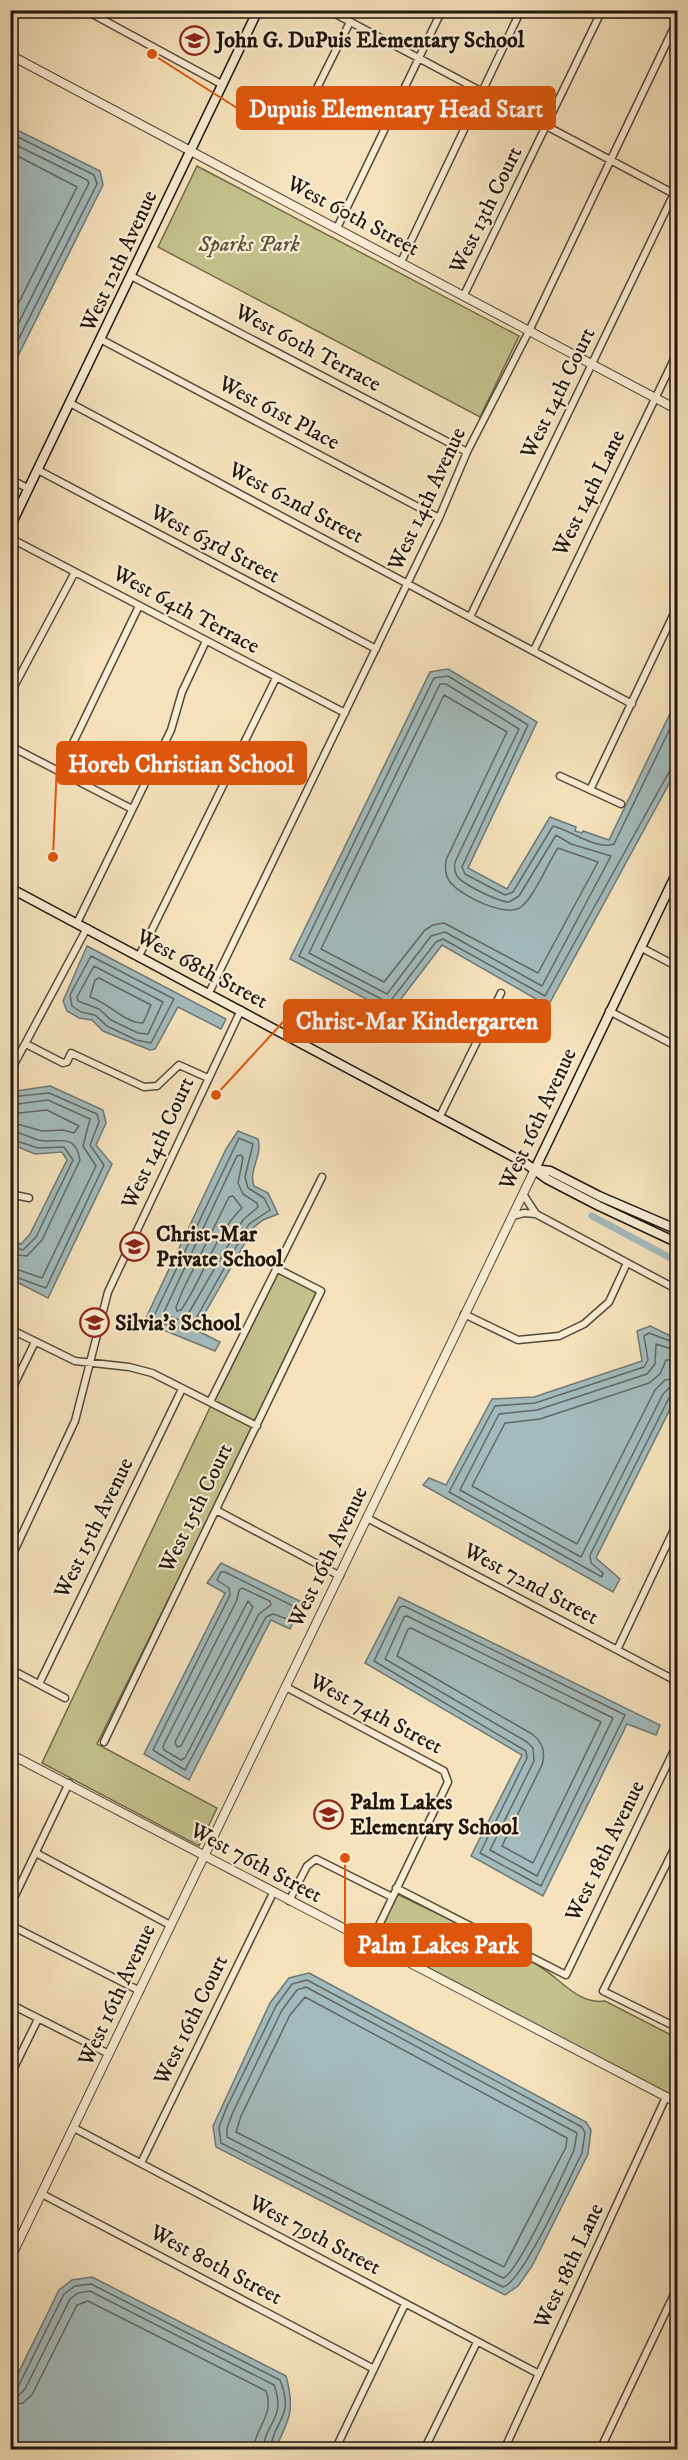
<svg xmlns="http://www.w3.org/2000/svg" width="688" height="2460" font-family="'IM FELL DW Pica',serif">
  <style>
    .green { fill: #c3c18c; stroke: #716b4c; stroke-width: 1.5 }
    .water { fill: #a3bbbd; stroke: #6e7976; stroke-width: 1.5 }
    .lines { fill: none; stroke-linecap: round; stroke-linejoin: round }
    .shore { stroke: #616864; stroke-width: 1.5 }
    .canal { stroke: #a3bbbd; stroke-width: 7 }
    .minor-casing { stroke: #554838; stroke-width: 9 }
    .tertiary-casing { stroke: #554838; stroke-width: 10 }
    .secondary-casing { stroke: #1f150c; stroke-width: 11 }
    .minor { stroke: #f9edd4; stroke-width: 6 }
    .tertiary { stroke: #f9edd4; stroke-width: 8 }
    .secondary { stroke: #f9edd4; stroke-width: 8 }
    .labels { text-anchor: middle; dominant-baseline: central; stroke-width: 4.5; stroke-linejoin: round; paint-order: stroke }
    .poi-label { font-size: 22px; font-weight: bold; fill: #1f150c; stroke: #f9edd4; text-anchor: start }
    .street-label { font-size: 22px; fill: #1f150c; stroke: #f9edd4 }
    .park-label { font-size: 22px; font-style: italic; fill: #585139; stroke: #f9edd4 }
    .leader { fill: none; stroke: #de560c; stroke-width: 2 }
    .callout-dot { fill: #de560c; stroke: #f9edd4; stroke-width: 2 }
    .callout { fill: #de560c; stroke: #de560c; stroke-width: 2 }
    .callout-label { font-size: 24px; text-anchor: middle; font-weight: bold; fill: #fff }
  </style>
  <rect width="100%" height="100%" fill="#f6e3bd"/>
  <filter id="stains"><feTurbulence type="fractalNoise" baseFrequency=".00333" numOctaves="4"/><feColorMatrix values="0 0 0 0 .2 0 0 0 0 .09 0 0 0 0 .02 0 0 0 .5 -.17"/></filter>
  <radialGradient id="worn" r=".72"><stop offset=".6" stop-color="#630" stop-opacity="0"/><stop offset="1" stop-color="#630" stop-opacity=".3"/></radialGradient>
  <!-- green -->
  <path class="green" d="M197,166l322,170 -39,81 -322,-170z
    M275,1270l46,21 -224,453 120,64 -18,38 -157,-83z
    M395,1893c48,24 99,45 144,73 22,13 39,39 66,35l72,37v63l-306,-161z"/>
  <!-- water -->
  <path class="water" d="M11,127l89,44 3,14 -92,185z
    M448,669l89,53 -69,146 39,21 43,-72 26,10 -1,4 7,2 1,-2 26,9 68,-141v70l-129,237 -106,-61 -51,67 -101,-53 140,-287z
    M87,946l139,73 -5,10 -43,-22 -23,42 -5,1 -47,-19 -11,-11 -13,-2 -12,-7 -4,-10z
    M50,1086l53,24 3,13 -10,22 16,19 -64,134 -37,-19v-39l10,4 9,-10 37,-74 -5,-8 -27,2 -24,-10 -1,-52z
    M238,1131l20,8c5,16 -10,31 -4,47l14,7 10,21 -15,6 -9,7 -57,100 -1,3 24,12 -5,9 -71,-29 82,-173z
    M650,1326l27,13v56l-81,163 24,21 -7,13 -190,-107 6,-7 17,7 46,-86 42,-2 108,-36 -5,-30z
    M221,1563l81,39 -12,27 -19,-9 -82,160 -45,-26 81,-161 -18,-10z
    M399,1597l261,128 -4,10 -29,-11 -84,172 -72,-40 51,-101 -157,-92z
    M309,1973l277,149 5,8 -3,24 -56,112 -14,20 -13,9 -289,-148 -3,-21 57,-123 19,-25z
    M92,2277l194,99c9,33 4,43 -11,73h-264v-61l48,-98 13,-10z"/>
  <g class="lines">
    <!-- shore -->
    <path class="shore" d="M10,133l84,42 3,9 -87,172
      M10,142l77,38 2,3 -79,157
      M10,152l67,35 -67,133
      M440,684h6l73,45 -64,133c-1,5 -1,9 2,14 5,8 42,26 52,26l10,-6 37,-61 15,9 40,12 -69,130 -97,-54 -14,4 -44,58 -78,-41z
      M444,695l63,37 -61,128c-1,8 -1,16 4,22 11,14 56,36 71,25 14,-11 26,-43 37,-59l40,14 -60,111 -94,-50 -11,2 -8,5 -41,52 -63,-33z
      M678,712l-64,132c-16,7 -46,-15 -61,-18l-40,66 -8,3 -40,-21 -3,-7 66,-142 -80,-49 -14,2 -135,278 90,47 47,-61 7,-3 102,57 124,-224 9,-3
      M91,956l83,43 -23,44 -15,-3 -29,-14 -12,-11 -14,-3 -9,-6 -2,-11z
      M94,966l69,36 -15,32 -10,-1 -27,-13 -12,-11 -21,-8 -1,-4z
      M99,978l52,27 -8,18c-19,0 -35,-21 -53,-26l5,-17z
      M10,1097l39,-4 48,21 2,8 -9,23 14,20 -58,123 -36,-13
      M10,1105l38,-5 42,19 -7,27 13,20 -54,112 -32,-11
      M10,1114l37,-4 32,16 -5,7 -11,-3 -21,1 -32,-9
      M10,1131c10,1 19,6 28,9 18,5 37,-10 42,20l-38,80 -15,16 -17,-2
      M239,1138l14,6 -8,33 3,11 16,10 6,12 -21,14 -60,107 -35,-10 -1,-3z
      M10,1139l28,9 26,-1 9,13 -37,77 -13,13 -13,-4
      M241,1155l2,3 -5,25 5,11 14,9 1,4 -15,13 -59,101 -19,-5 -1,-4 73,-156z
      M233,1196l9,12c-28,27 -39,71 -61,102l-4,1 -1,-4 6,-15 47,-95z
      M678,1344l-29,-11 -5,3 4,24 -4,7 -109,36 -40,3 -46,86 153,85 1,-4 -12,-10 -1,-8 79,-157 9,-4
      M678,1351l-22,-7 -1,20 -8,10 -110,36 -38,4 -39,76 121,67 82,-163 6,-6 9,-1
      M678,1360h-12l-6,14 -11,9 -109,36 -35,4 -33,63 105,58 78,-154 10,-10 13,-2
      M221,1572h4l68,34 -6,13 -14,-5 -7,3 -81,153 -32,-20 77,-155 -1,-7 -12,-8z
      M242,1588l28,13 1,4 -12,9 -74,144 -4,2 -17,-10 -1,-4 74,-146 2,-10z
      M248,1601l5,6 -72,139 -4,1 -2,-5z
      M404,1606l221,109 -84,171 -61,-33 47,-95 -1,-7 -152,-90 26,-54z
      M407,1616l206,102 -76,158 -47,-26 44,-89 -1,-13 -6,-6 -142,-83 19,-42z
      M411,1628l190,94 -68,141 -31,-17 40,-81c4,-13 1,-23 -10,-31l-135,-78 11,-27z
      M307,1980l275,147 3,6 -3,20c-12,23 -59,129 -79,134l-282,-144 -2,-16 7,-18 50,-103 16,-22z
      M306,1987l271,146 -3,17c-9,20 -57,125 -71,128l-276,-141v-9l6,-16 49,-102 15,-20z
      M305,1997l262,141 -1,9 -62,120 -268,-135 5,-16 49,-101z
      M10,2389l9,-4 45,-91 11,-8 16,-2 189,96c15,38 -6,39 -10,70
      M10,2396l9,-1 6,-6 45,-90 8,-6 12,-2 184,94c13,34 -10,38 -11,65
      M10,2405l13,-2 9,-8 45,-90 11,-4 178,90c9,23 -11,37 -13,59"/>
    <!-- canal -->
    <path class="canal" d="M592,1216l86,46"/>
    <defs>
      <path id="minor" d="M85,10l138,75
        M328,10l350,186
        M316,90l34,-68
        M337,228l105,-218
        M401,262l120,-252
        M131,276l336,176
        M464,295l138,-285
        M102,340l337,178
        M70,403l562,301
        M38,470l338,179
        M10,479l19,10
        M10,538l335,175
        M470,617l208,-432
        M534,650l144,-299
        M10,694l65,-122
        M10,746l120,62
        M59,772l80,-166
        M560,776l61,28
        M590,790l88,-185
        M77,923l94,-193 11,-38 24,-51
        M640,947l38,20
        M139,956l137,-278
        M209,993l230,-475 28,-66 62,-121 149,-312
        M609,1011l69,36
        M26,1044l37,19 4,-1 4,-9 73,34 13,-1 22,-21 29,13
        M10,1072l77,-144
        M439,1118l62,-125
        M10,1194l19,4
        M523,1194l13,20
        M513,1216l11,-3 12,1 142,76
        M464,1314l54,26 41,-4 25,-12 25,-22 18,-39
        M10,1329l65,32 54,6 23,6 105,53
        M10,1393l25,-51
        M210,1402l112,-225
        M216,1510l124,66
        M367,1518l311,164
        M10,1560l65,-139 33,-129 133,-282
        M617,1650l61,-129
        M10,1669l55,29
        M39,1684l143,-295
        M286,1687l158,84 4,11 -77,160
        M104,1742l217,-451 -45,-23
        M678,1841l-75,150 75,37
        M36,1853l134,72
        M396,1888l170,87 112,-233
        M289,1901l18,-35 9,-7 76,38
        M10,1906l59,-123
        M10,1925l130,66
        M10,2004l99,50
        M10,2076l28,-57
        M74,2128l465,246
        M141,2163l132,-270
        M42,2194l332,175
        M335,2450l70,-146
        M424,2450l53,-108
        M504,2450l162,-353
        M600,2450l78,-164"/>
      <path id="tertiary" d="M10,55l668,355
        M10,1754l668,349
        M10,2259l525,-1090"/>
      <path id="secondary" d="M10,527l248,-517
        M10,888l515,275 22,16 52,27 79,37
        M535,1169l143,-299
        M535,1169l15,2 49,25 79,34"/>
    </defs>
    <!-- minor casing -->
    <use href="#minor" class="minor-casing"/>
    <!-- tertiary casing -->
    <use href="#tertiary" class="tertiary-casing"/>
    <!-- secondary casing -->
    <use href="#secondary" class="secondary-casing"/>
    <!-- minor -->
    <use href="#minor" class="minor"/>
    <!-- tertiary -->
    <use href="#tertiary" class="tertiary"/>
    <!-- secondary -->
    <use href="#secondary" class="secondary"/>
  </g>
  <!-- icons -->
  <defs>
    <symbol id="school-ring" viewBox="-11 -11 22 22"><circle r="9.5" fill="#f9edd4" stroke="#8f2418" stroke-width="1.5"/><path d="M0-5L7-2L0 1L-7-2ZM-4 1L0 2.5L4 1V4Q0 6-4 4Z" fill="#8f2418"/></symbol>
  </defs>
  <g fill-rule="evenodd">
    <use href="#school-ring" x="178" y="24" width="33" height="33"/>
    <use href="#school-ring" x="118" y="1230" width="33" height="33"/>
    <use href="#school-ring" x="78" y="1306" width="33" height="33"/>
    <use href="#school-ring" x="312" y="1798" width="33" height="33"/>
  </g>
  <g class="labels">
    <!-- poi labels -->
    <g class="poi-label">
      <text x="216" y="40">John G. DuPuis Elementary School</text>
      <text x="156" y="1234">Christ-Mar<tspan x="156" dy="25">Private School</tspan></text>
      <text x="115" y="1323">Silvia's School</text>
      <text x="350" y="1802">Palm Lakes<tspan x="350" dy="25">Elementary School</tspan></text>
    </g>
    <!-- street labels -->
    <g class="street-label">
      <text transform="translate(486 210) rotate(-64)">West 13th Court</text>
      <text transform="translate(353 216) rotate(28)">West 60th Street</text>
      <text transform="translate(119 261) rotate(-65)">West 12th Avenue</text>
      <text transform="translate(308 348) rotate(28)">West 60th Terrace</text>
      <text transform="translate(558 393) rotate(-64)">West 14th Court</text>
      <text transform="translate(279 413) rotate(28)">West 61st Place</text>
      <text transform="translate(589 493) rotate(-64)">West 14th Lane</text>
      <text transform="translate(427 499) rotate(-65)">West 14th Avenue</text>
      <text transform="translate(296 503) rotate(28)">West 62nd Street</text>
      <text transform="translate(215 544) rotate(28)">West 63rd Street</text>
      <text transform="translate(186 610) rotate(28)">West 64th Terrace</text>
      <text transform="translate(202 969) rotate(28)">West 68th Street</text>
      <text transform="translate(538 1119) rotate(-65)">West 16th Avenue</text>
      <text transform="translate(158 1143) rotate(-65)">West 14th Court</text>
      <text transform="translate(196 1508) rotate(-64)">West 15th Court</text>
      <text transform="translate(94 1528) rotate(-64)">West 15th Avenue</text>
      <text transform="translate(328 1557) rotate(-64)">West 16th Avenue</text>
      <text transform="translate(531 1584) rotate(28)">West 72nd Street</text>
      <text transform="translate(376 1714) rotate(28)">West 74th Street</text>
      <text transform="translate(605 1851) rotate(-64)">West 18th Avenue</text>
      <text transform="translate(256 1863) rotate(28)">West 76th Street</text>
      <text transform="translate(117 1995) rotate(-65)">West 16th Avenue</text>
      <text transform="translate(191 2020) rotate(-64)">West 16th Court</text>
      <text transform="translate(315 2235) rotate(28)">West 79th Street</text>
      <text transform="translate(216 2265) rotate(28)">West 80th Street</text>
      <text transform="translate(569 2266) rotate(-65)">West 18th Lane</text>
    </g>
    <!-- park labels -->
    <g class="park-label">
      <text x="249" y="244">Sparks Park</text>
    </g>
  </g>
  <!-- callouts -->
  <path class="leader" d="M152 54L237 108M53 857L57 763M216 1095L284 1021M345 1858L345 1945"/>
  <g class="callout-dot">
    <circle cx="152" cy="54" r="6"/>
    <circle cx="53" cy="857" r="6"/>
    <circle cx="216" cy="1095" r="6"/>
    <circle cx="345" cy="1858" r="6"/>
  </g>
  <g class="callout">
    <rect x="237" y="87" width="318" height="42" rx="6"/>
    <rect x="57" y="742" width="249" height="42" rx="6"/>
    <rect x="284" y="1000" width="266" height="42" rx="6"/>
    <rect x="345" y="1924" width="186" height="42" rx="6"/>
  </g>
  <g class="callout-label">
    <text x="396" y="117">Dupuis Elementary Head Start</text>
    <text x="181" y="772">Horeb Christian School</text>
    <text x="417" y="1029">Christ-Mar Kindergarten</text>
    <text x="438" y="1953">Palm Lakes Park</text>
  </g>
  <!-- margin -->
  <rect width="688" height="2460" fill="none" stroke="#f6e3bd" stroke-width="36"/>
  <rect x="12" y="12" width="664" height="2436" fill="none" stroke="#1f150c" stroke-width="3"/>
  <rect x="18" y="18" width="652" height="2424" fill="none" stroke="#1f150c" stroke-width="1.5"/>
  <rect width="100%" height="100%" filter="url(#stains)"/>
  <rect width="100%" height="100%" fill="url(#worn)"/>
</svg>
